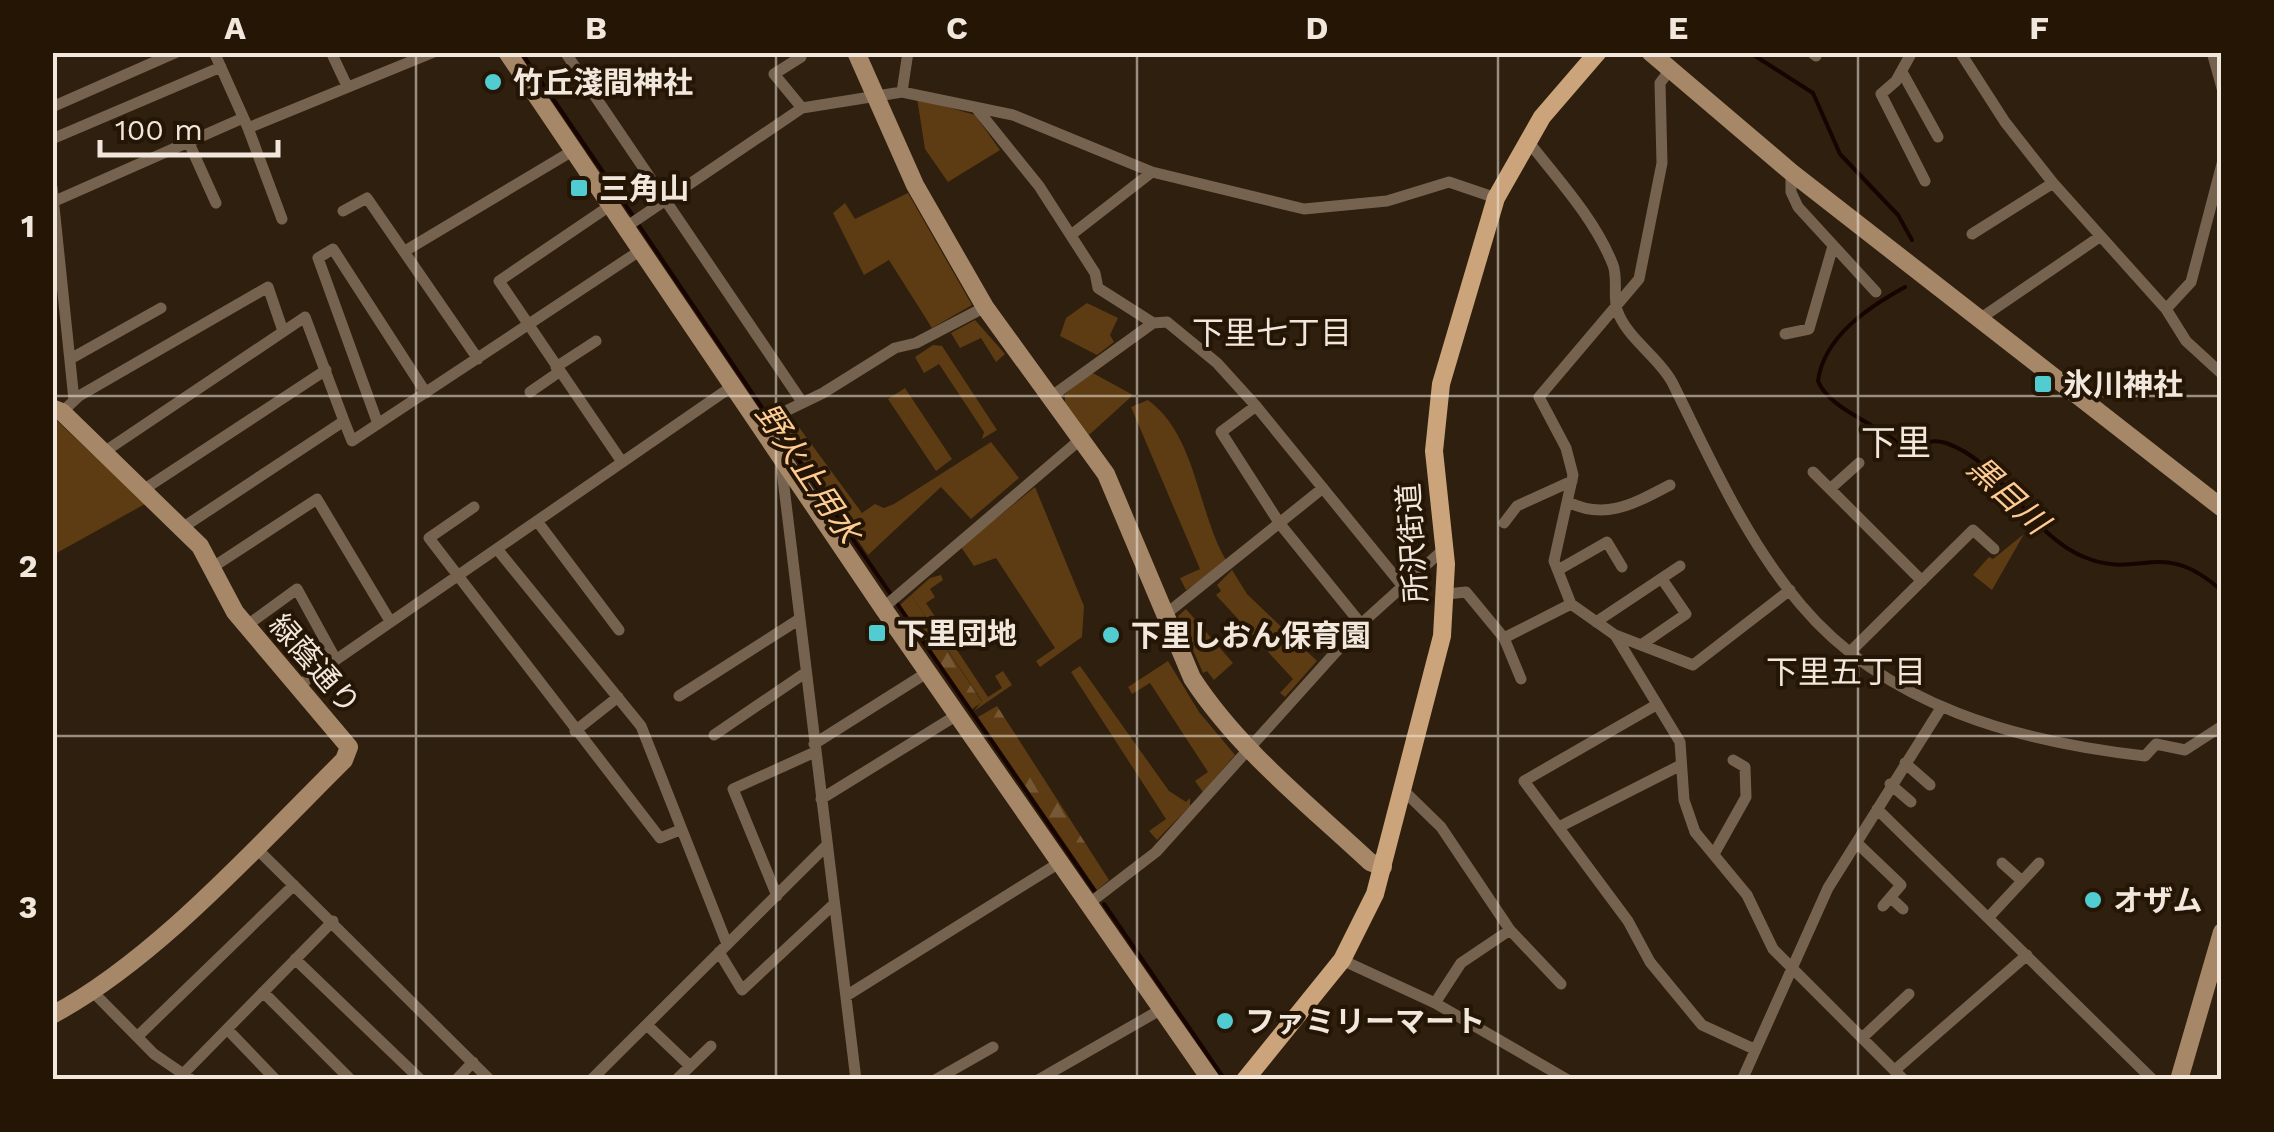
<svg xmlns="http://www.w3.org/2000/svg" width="2274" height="1132" font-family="'Work Sans','Noto Sans JP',sans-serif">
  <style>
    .green { fill: #5e3c13 }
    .forest { fill: url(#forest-firs) }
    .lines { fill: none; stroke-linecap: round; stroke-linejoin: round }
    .stream { stroke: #170400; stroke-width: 4 }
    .street { stroke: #76634f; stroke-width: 11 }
    .secondary { stroke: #a68868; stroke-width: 18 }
    .primary { stroke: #cba47b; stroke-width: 18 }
    .grid { fill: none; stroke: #f1e7dc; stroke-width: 2.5; stroke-opacity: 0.55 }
    .poi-dot { fill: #51ccd1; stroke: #241505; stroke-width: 4 }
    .labels { text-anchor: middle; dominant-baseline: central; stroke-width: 8; stroke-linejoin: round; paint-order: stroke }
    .poi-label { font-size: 30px; font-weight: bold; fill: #f1e7dc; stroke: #241505; text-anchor: start }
    .street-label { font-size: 30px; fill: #f1e7dc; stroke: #241505 }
    .neighbourhood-label { font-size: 32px; fill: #f1e7dc; stroke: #241505 }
    .water-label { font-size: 32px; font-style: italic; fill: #fecb93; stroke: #241505 }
    .quarter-label { font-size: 35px; fill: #f1e7dc; stroke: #241505 }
    .neatline { fill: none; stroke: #f1e7dc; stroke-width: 4 }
    .grid-label { font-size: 32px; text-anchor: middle; font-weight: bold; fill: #f1e7dc }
  </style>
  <defs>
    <pattern id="forest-firs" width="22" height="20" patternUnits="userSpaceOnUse" patternTransform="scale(2.5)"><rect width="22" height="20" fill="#5e3c13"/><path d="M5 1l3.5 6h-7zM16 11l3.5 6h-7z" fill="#765835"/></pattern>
  </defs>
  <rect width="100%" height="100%" fill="#2e1f0e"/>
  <!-- green -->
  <path class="green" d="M917,98l58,17 25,35 -52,32 -23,-33z
    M908,193l64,112 -40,23 -43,-68 -25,15 -31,-62 12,-10 10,16z
    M1087,303l31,15 -8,17 4,7 -17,13 -37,-19 6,-18z
    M975,320l30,34 -9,8 -15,-24 -21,10 -9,-15z
    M933,345l9,1 55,84 -15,9 2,-7 -45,-68 -15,9 -9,-16z
    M1091,372l42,23 -44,40 -24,-33v-8z
    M905,388l47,71 -16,12 -48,-72z
    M1148,400c49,36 49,112 79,162l-41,28 -6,-12 20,-9 -69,-162z
    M790,415l72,98 13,-9 9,4 10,-4 97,-62 28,36 -48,41 -30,-32 -73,68 -92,-133z
    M52,416l93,88 -92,51h-1z
    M1035,487l49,119 -2,31 -42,30 -4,-6 19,-13 -59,-90 -22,8 -13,-19z
    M2024,534l-32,56 -19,-15 16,-18 4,2z
    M1232,570l15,24 70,67 -32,36 -5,-4 13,-14 -77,-84 5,-4 -4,-6z
    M941,575l2,5 -13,9 5,8 -9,6 62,94 14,-9 -7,-12 8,-5 9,14 -38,26 8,-10 -71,-106 19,-17z
    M1186,609l47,54 -19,17 -7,-9 -4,2 -25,-57z
    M1168,661l31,51 36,43 -32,37 -8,-11 13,-9 -58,-89 -18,11 -4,-7z
    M1080,666l89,125 17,11 4,-4v8l-33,34 -8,-9 17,-12 -95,-147z"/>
  <!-- forest -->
  <path class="forest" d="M911,595l71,107 -10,7 -72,-104z
    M997,706l112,174 -12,10 -119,-173z"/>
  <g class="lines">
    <!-- stream -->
    <path class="stream" d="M521,52l112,164
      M1749,52l64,41 27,61 58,61 14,25
      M638,224l129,191
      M1905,287c-36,20 -81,49 -87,94 11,28 60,43 82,64 15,1 31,-7 46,-2 58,20 82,91 138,114 57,24 77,-21 138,34
      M773,423l323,470
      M1104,904l121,176"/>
    <!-- street -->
    <path class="street" d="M214,52l34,76 34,91
      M331,52l16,34
      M565,52l237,350
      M794,52l7,5 -27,17 28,34
      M1811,52l5,4
      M1912,52l-16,29 -15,13 44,87
      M1960,52l45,70 48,61 113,126 20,32 36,33
      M2212,52l10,36
      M1669,71l-9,12 2,80 -23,116 -100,118 27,51 7,27 -19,86 17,43 44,31 78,30 97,-75
      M1902,72l36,65
      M902,92l111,23 139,57 152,37 83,-8 62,-19 47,16
      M52,107l125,-55
      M977,109l62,77 56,87 3,15 55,35 14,-1 50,41 39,43 145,178
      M248,128l186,-76
      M52,139l169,-72
      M1527,140c30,38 68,79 86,125 5,13 0,31 4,45 10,29 41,46 55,72 38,76 73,157 129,223 85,101 218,137 344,151l11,-12 29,6 37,-24
      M189,143l27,60
      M1791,172v20l7,15 78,85
      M52,187l22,213
      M55,201l188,-83
      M611,205l-112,76 123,181
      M343,211l24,-13 111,161
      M626,227l176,-119 100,-16 6,-40
      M1972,234l81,-51
      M1071,235l81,-63
      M405,251l169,-101
      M2166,309l25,-27 31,-118
      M1981,318l117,-80
      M1785,334l24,-5 24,-83
      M72,358l89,-50
      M556,367l40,-26
      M530,392l29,-20
      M1052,396l101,-73
      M1256,406l-35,26 59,92 81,100
      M62,412l17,-16 189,-109 15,44
      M761,423l62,-30 72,-45 21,-5 69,-36
      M378,424l-60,-166 15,-9 93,144
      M104,452l201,-135 39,104
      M780,454l76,626
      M1813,472l109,109
      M1830,489l29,-26
      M143,490l183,-120
      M1568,502c38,19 67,1 102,-17
      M474,507l-45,31 231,300 20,-8
      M537,521l82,109
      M1504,523l13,-17 55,-25
      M182,528l162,-107 8,20 289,-191
      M497,549l144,177 86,218
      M213,567l104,-68 73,122
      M1558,570l49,-28 15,25
      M1447,594l19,-2 38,46 17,41
      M883,608l199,-170
      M1166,614l157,-126
      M1596,622l84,-56
      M246,626l51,-37 39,71
      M1615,635l65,107 4,58 11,32 52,63 26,54 131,131
      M1504,638l67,-34
      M1641,645l45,-31 -24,-35
      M1851,651l122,-121 21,19
      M298,686l436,-301
      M679,696l119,-76
      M1656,705l-132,76 104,140 22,41 52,63 52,24
      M575,731l43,-34
      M714,735l91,-62
      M814,744l114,-72
      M1905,763l25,22
      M1890,784l21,18
      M1402,789l39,38 69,103 51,54
      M821,799l136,-84
      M1877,809l276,271
      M1559,827l120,-61
      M1857,843l44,42 -18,21
      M255,847l235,233
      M1714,854l32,-57 -1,-30 -12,-7
      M2002,863l20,18
      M777,896l-44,-107 82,-37
      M1891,898l12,11
      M1087,905l69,-53 205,-228 83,-75
      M1988,918l51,-55
      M719,952l23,38 92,-86
      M295,959l126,121
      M1342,960l93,43 133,77
      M263,992l88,88
      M94,993l60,61 38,26
      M846,996l213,-133
      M1435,1003l26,-40 49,-33
      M647,1025l43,41
      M227,1029l49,51
      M138,1036l156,-151
      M1862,1038l47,-44
      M1895,1070l132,-115
      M183,1074l150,-153
      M456,1080l17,-18
      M591,1080l236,-235
      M676,1080l35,-34
      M935,1080l58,-33
      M1038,1080l122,-70
      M1742,1080l86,-192 113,-180"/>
    <!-- secondary -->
    <path class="secondary" d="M507,52l376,556 328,472
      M856,52l59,133 70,122 121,167 86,204c46,71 116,126 178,184l13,5
      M1650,52l141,120 431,336
      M52,408l10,4 138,134 35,66 114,135 -5,13c-85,84 -188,200 -292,255
      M2179,1080l43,-148"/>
    <!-- primary -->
    <path class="primary" d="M1245,1080l97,-120 33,-66 67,-258 4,-72 -12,-113 7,-67 55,-186 46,-81 56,-65"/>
  </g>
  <!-- grid -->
  <path class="grid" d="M416,52v1028M776,52v1028M1137,52v1028M1498,52v1028M1858,52v1028M52,396h2170M52,736h2170"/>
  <!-- markers -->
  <g class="poi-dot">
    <circle cx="493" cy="82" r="10"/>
    <rect x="569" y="178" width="20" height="20" rx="5"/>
    <rect x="2033" y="374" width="20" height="20" rx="5"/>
    <rect x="867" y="623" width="20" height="20" rx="5"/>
    <circle cx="1111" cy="635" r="10"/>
    <circle cx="2093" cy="900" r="10"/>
    <circle cx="1225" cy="1021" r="10"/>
  </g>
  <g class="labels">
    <!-- poi labels -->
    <g class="poi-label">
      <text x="513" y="82">竹丘淺間神社</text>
      <text x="599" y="188">三角山</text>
      <text x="2063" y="384">氷川神社</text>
      <text x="897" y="633">下里団地</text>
      <text x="1131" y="635">下里しおん保育園</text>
      <text x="2113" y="900">オザム</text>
      <text x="1245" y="1021">ファミリーマート</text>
    </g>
    <!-- street labels -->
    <g class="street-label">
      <text transform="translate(1412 543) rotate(-94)">所沢街道</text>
      <text transform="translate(315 664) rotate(49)">緑蔭通り</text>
    </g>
    <!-- neighbourhood labels -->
    <g class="neighbourhood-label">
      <text x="1272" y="333">下里七丁目</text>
      <text x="1846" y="672">下里五丁目</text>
    </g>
    <!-- water labels -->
    <g class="water-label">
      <text transform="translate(808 473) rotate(56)">野火止用水</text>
      <text transform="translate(2008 495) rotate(43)">黒目川</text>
    </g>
    <!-- quarter labels -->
    <g class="quarter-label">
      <text x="1896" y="443">下里</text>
    </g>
  </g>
  <!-- border -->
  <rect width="2274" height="1132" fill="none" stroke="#241505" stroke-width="110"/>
  <!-- scale -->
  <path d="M100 140v15h178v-15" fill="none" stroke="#f1e7dc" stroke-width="5"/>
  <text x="115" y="140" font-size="30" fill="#f1e7dc" stroke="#241505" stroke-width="8" paint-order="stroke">100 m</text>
  <rect x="55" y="55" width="2164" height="1022" class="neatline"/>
  <g class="grid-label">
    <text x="235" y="39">A</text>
    <text x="596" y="39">B</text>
    <text x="957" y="39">C</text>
    <text x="1317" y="39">D</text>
    <text x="1678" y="39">E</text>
    <text x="2039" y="39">F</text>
    <text x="28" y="237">1</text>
    <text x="28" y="577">2</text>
    <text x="28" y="918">3</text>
  </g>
</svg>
